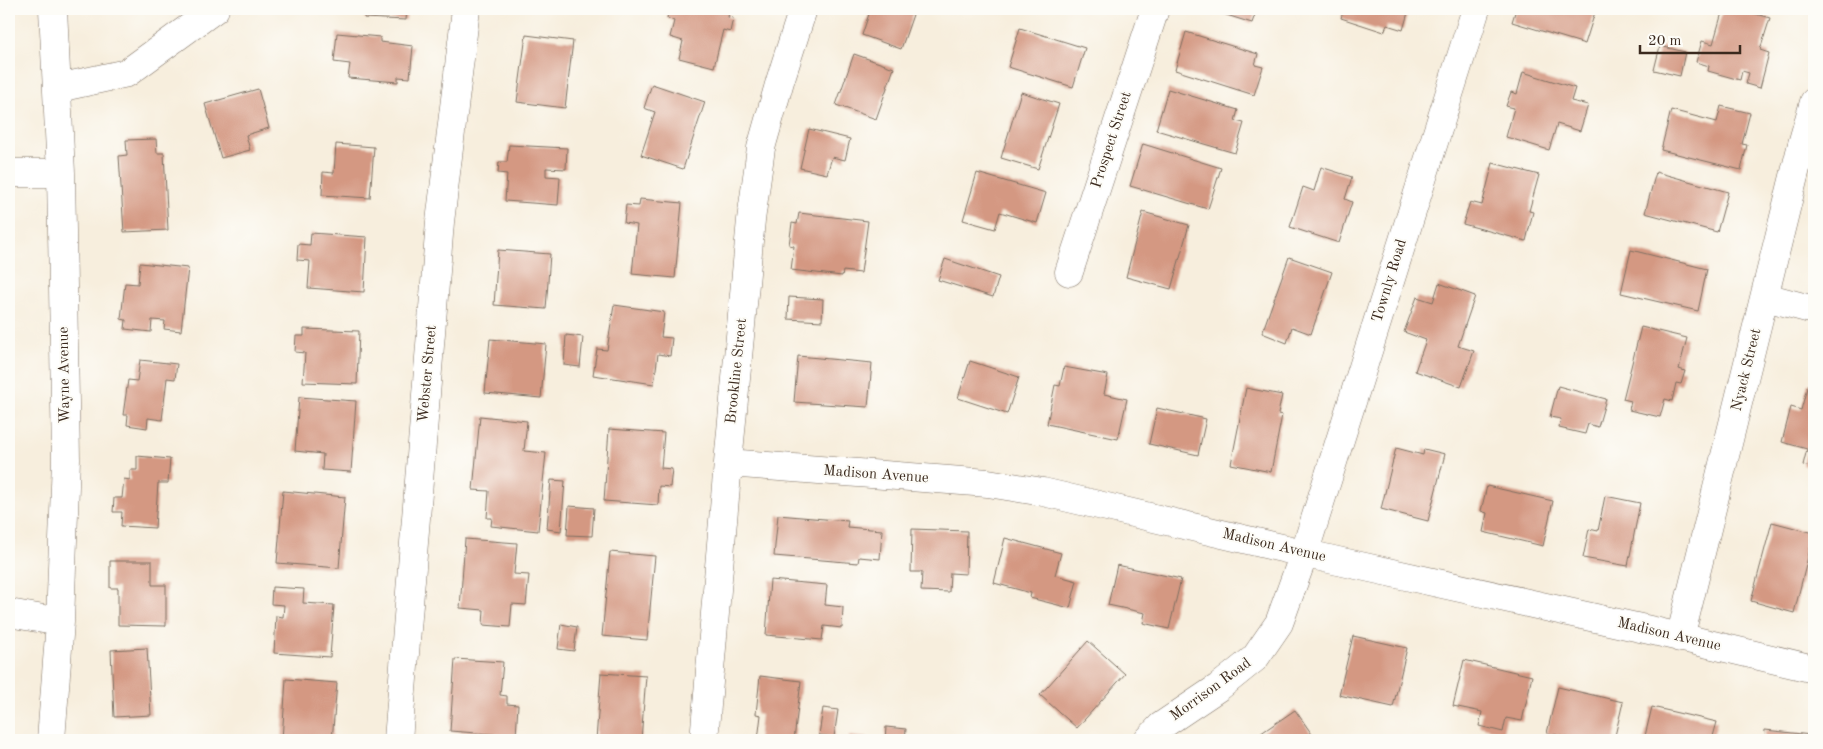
<svg xmlns="http://www.w3.org/2000/svg" width="1823" height="749" font-family="'Old Standard TT',serif">
  <style>
    .building { fill: #d49882 }
    .lines { fill: none; stroke-linecap: round; stroke-linejoin: round }
    .street-casing { stroke: #7d6f61; stroke-width: 29 }
    .street { stroke: #fff; stroke-width: 28 }
    .labels { text-anchor: middle; dominant-baseline: central; stroke-width: 4; stroke-linejoin: round; paint-order: stroke }
    .street-label { font-size: 15px; fill: #3b2a1e; stroke: #fdfcf7 }
  </style>
  <rect width="100%" height="100%" fill="#fdfcf7"/>
  <filter id="ink" filterUnits="userSpaceOnUse"><feTurbulence type="fractalNoise" baseFrequency=".02" numOctaves="2"/><feDisplacementMap in="SourceGraphic" scale="10" xChannelSelector="R" yChannelSelector="G"/><feConvolveMatrix kernelMatrix="1 2 1 2 8 2 1 2 1" color-interpolation-filters="sRGB"/></filter>
  <filter id="wash" filterUnits="userSpaceOnUse"><feTurbulence type="fractalNoise" baseFrequency=".0096" numOctaves="4" result="noise"/><feDisplacementMap in="SourceGraphic" scale="20" xChannelSelector="R" yChannelSelector="G"/><feGaussianBlur stdDeviation="1.12" result="paint"/><feColorMatrix in="noise" values="0 0 0 0 0 0 0 0 0 0 0 0 0 0 0 0 0 1.4 0 .05"/><feComposite in="paint" operator="in"/></filter>
  <g filter="url(#wash)">
    <rect width="100%" height="100%" fill="#f7eedd"/>
    <g id="blocks">
      <!-- building -->
      <path class="building" d="M365,9h42l-1,11 -42,-2z
        M669,9h61l-2,8 5,1 -3,14 -7,-2 -9,37 -35,-9 4,-17 -13,-4 4,-16 -7,-3z
        M866,9h49l-14,40 -39,-14 7,-21 -5,-2z
        M1215,9h42l-5,14 -38,-12z
        M1344,9h65l-6,21 -16,-5 -3,7 -43,-14z
        M1516,9h80l-11,35 -73,-22z
        M1723,9h15l32,9 -10,32 9,3 -9,35 -14,-4 3,-11 -7,-2 -2,9 -32,-9 1,-5 -13,-4 6,-21 11,3z
        M1020,28l65,20 -12,39 -65,-20z
        M1186,32l72,22 -3,11 8,2 -9,28 -79,-25z
        M337,33l43,4v5l33,4 -3,32 -12,-1v5l-50,-4 2,-14 -16,-2z
        M526,35l47,6 -8,67 -48,-6z
        M1660,46l25,6 -5,24 -26,-6z
        M854,54l40,14 -18,51 -40,-14z
        M1523,72l52,16 -4,13 17,4 -8,26 -23,-7 -8,26 -43,-13 8,-29 -8,-2 5,-14 6,2z
        M652,84l53,18 -22,67 -42,-14 14,-43 -11,-4z
        M258,89l11,39 -23,7 4,15 -29,8 -16,-54z
        M1168,89l70,21 -3,11 9,2 -9,30 -79,-23z
        M1021,92l38,12 -21,65 -37,-11z
        M1721,106l29,7 -8,31 5,1 -6,25 -80,-20 10,-40 46,12z
        M809,129l41,10 -5,21 -13,-3 -5,17 -27,-6z
        M156,139l1,14h7l4,77 -44,2 -5,-76 8,-1 -1,-15z
        M336,144l38,3 -4,51 -48,-3 1,-23 11,1z
        M1143,144l78,24 -13,41 -78,-23z
        M509,145l58,3 -1,21 -20,-1v8l14,1 -2,28 -53,-4 2,-27 -9,-1 1,-11h8z
        M1493,163l46,12 -10,36 4,1 -7,29 -63,-17 7,-22 12,3z
        M1321,167l31,10 -7,22 7,3 -13,41 -49,-16 13,-40 11,4z
        M1656,172l72,20 -11,40 -72,-19z
        M977,173l69,20 -9,30 -37,-11 -5,17 -32,-9z
        M640,199l42,4 -7,75 -43,-4 5,-49 -13,-2 2,-18 13,1z
        M1143,212l46,13 -18,64 -45,-12z
        M799,213l69,8 -7,52 -18,-2 -1,5 -51,-6 3,-24 -5,-1 3,-22 5,1z
        M311,233l56,4 -3,55 -56,-4 2,-27 -13,-1 1,-16 12,1z
        M498,250l52,4 -4,55 -52,-4z
        M1631,250l76,19 -9,42 -77,-18z
        M1289,257l43,15 -21,62 -19,-7 -5,16 -25,-10z
        M945,259l54,18 -6,20 -55,-17z
        M140,263l48,5 -7,63 -17,-2 1,-8 -13,-1 -1,12 -26,-3 1,-9 -5,-1 4,-36 13,1z
        M1439,283l36,13 -17,50 16,5 -13,36 -46,-16 11,-31 -22,-8 13,-35 16,5z
        M789,297l34,2 -1,22 -34,-2z
        M614,305l50,7 -3,25 11,1 -2,18 -12,-2 -4,30 -61,-9 4,-26 10,1z
        M1641,327l46,11 -8,31 6,2 -4,13 -5,-1 -4,18 -7,-2 -5,18 -31,-7 2,-9 -8,-2z
        M304,329l55,2 -2,53 -54,-2 2,-29 -10,-1 1,-16h8z
        M566,335l17,2 -3,30 -16,-2z
        M490,339l56,5 -5,54 -56,-5z
        M798,356l74,7 -4,44 -74,-5z
        M140,360l37,4 -2,15 -8,-1 -5,42 -14,-2 -1,10 -20,-3 1,-10h-5l5,-35 9,1z
        M970,361l49,16 -12,37 -49,-16z
        M1064,367l44,8 -4,19 23,5 -9,40 -71,-15 8,-39 5,1z
        M1808,384l6,2v82l-11,-3 4,-16 -25,-7 9,-35 10,3z
        M1558,386l48,13 -8,28 -10,-3 -3,10 -26,-6 2,-9 -11,-2z
        M1246,388l36,7 -4,19 4,1 -11,57 -40,-8z
        M299,397l57,4 -5,71 -29,-2 1,-16 -28,-3z
        M1157,408l49,11 -8,36 -49,-11z
        M480,416l47,5 -3,30 22,2 -8,78 -47,-5 1,-8h-5l2,-27 -16,-1z
        M609,429l55,4 -3,35 11,1 -2,18 -11,-1 -1,19 -54,-4z
        M1396,448l27,7 1,-6 21,5 -17,67 -47,-12z
        M137,456l33,3 -2,24h-10l-3,45 -34,-2 1,-14h-9l1,-14h8l2,-19 6,1v-10h7z
        M551,480l14,1 -4,50 -14,-2z
        M1487,486l66,15 -10,45 -60,-14 4,-19 -6,-2z
        M283,491l62,6 -6,71 -62,-5z
        M1605,496l35,7 -12,63 -45,-8 6,-29 9,2z
        M569,506l25,2 -2,28 -25,-1z
        M778,515l70,6 -1,6 35,3 -2,29 -21,-2 -1,6 -84,-7z
        M1772,522l42,11 -20,80 -43,-12z
        M912,529l55,2 -1,43 -16,-1 -1,19 -28,-1 1,-19h-11z
        M1005,538l56,15 -6,22 22,6 -7,27 -40,-10 1,-5 -37,-10z
        M465,539l52,4 -3,31 15,1 -3,30 -14,-1 -2,23 -27,-2 1,-15 -24,-2z
        M610,552l45,4 -8,84 -45,-4z
        M110,561h42v24h14v41l-48,-1v-37h-8z
        M1117,565l64,14 -12,50 -26,-6 2,-10 -37,-8z
        M770,580l57,5 -2,20 18,2 -1,21 -18,-2 -2,14 -56,-5z
        M272,587l32,2 -1,14 31,2 -4,52 -56,-4 2,-37 7,1 1,-12 -13,-1z
        M561,624l16,3 -3,24 -16,-2z
        M1353,636l54,12 -14,59 -54,-12z
        M1088,641l37,33 -48,54 -37,-33z
        M147,648l4,67 -37,2 -3,-67z
        M455,659l48,3 -3,33 7,1v8l11,1 -2,31 -66,-5z
        M1464,660l68,16 -10,45 -16,-3 -3,14 -24,-6 3,-14 -29,-6z
        M601,673l45,3 -5,64h-45z
        M760,676l41,5 -7,59h-36l3,-25 -5,-1z
        M286,679l51,4 -5,57h-50z
        M1558,687l65,15 -9,38h-35l-32,-7z
        M1652,707l65,15 -5,18h-68z
        M823,708l15,2 -4,27 -15,-2z
        M1295,710l21,30h-65z
        M886,727l20,2 -1,11h-20z
        M1765,730l46,5v5h-47z
        M849,736l31,3v1h-31z
        M997,736l21,3 -1,1h-20z"/>
    </g>
  </g>
  <g filter="url(#ink)">
    <use href="#blocks" fill-opacity="0" stroke="#7d6f61" stroke-width="1"/>
    <g class="lines">
      <defs>
        <path id="street" d="M58,88l69,-15 88,-64
          M9,173h52
          M1069,272l86,-263
          M1765,297l49,13
          M728,463l260,20 55,9 286,67 325,72 160,38
          M9,613l51,9
          M1680,638l122,-494 12,-42
          M51,740l9,-118 6,-163 -5,-286 -8,-164
          M398,740l42,-518 26,-213
          M704,740l24,-277 23,-243 10,-72 19,-67 23,-72
          M1148,740l13,-14 58,-39 36,-29 24,-35 25,-69 172,-545"/>
      </defs>
      <!-- street casing -->
      <use href="#street" class="street-casing"/>
      <!-- street -->
      <use href="#street" class="street"/>
    </g>
  </g>
  <g class="labels">
    <!-- street labels -->
    <g class="street-label">
      <text transform="translate(1112 140) rotate(-72)">Prospect Street</text>
      <text transform="translate(1390 281) rotate(-73)">Townly Road</text>
      <text transform="translate(1747 370) rotate(-76)">Nyack Street</text>
      <text transform="translate(737 371) rotate(-84)">Brookline Street</text>
      <text transform="translate(428 374) rotate(-85)">Webster Street</text>
      <text transform="translate(65 375) rotate(-91)">Wayne Avenue</text>
      <text transform="translate(876 475) rotate(4)">Madison Avenue</text>
      <text transform="translate(1274 546) rotate(13)">Madison Avenue</text>
      <text transform="translate(1669 635) rotate(13)">Madison Avenue</text>
      <text transform="translate(1211 690) rotate(-36)">Morrison Road</text>
    </g>
  </g>
  <!-- margin -->
  <rect width="1823" height="749" fill="none" stroke="#fdfcf7" stroke-width="30"/>
  <!-- scale -->
  <path d="M1640 45v8h100v-8" fill="none" stroke="#3b2a1e" stroke-width="2.5"/>
  <text x="1648" y="45" font-size="15" fill="#3b2a1e" stroke="#fdfcf7" stroke-width="4" paint-order="stroke">20 m</text>
</svg>
